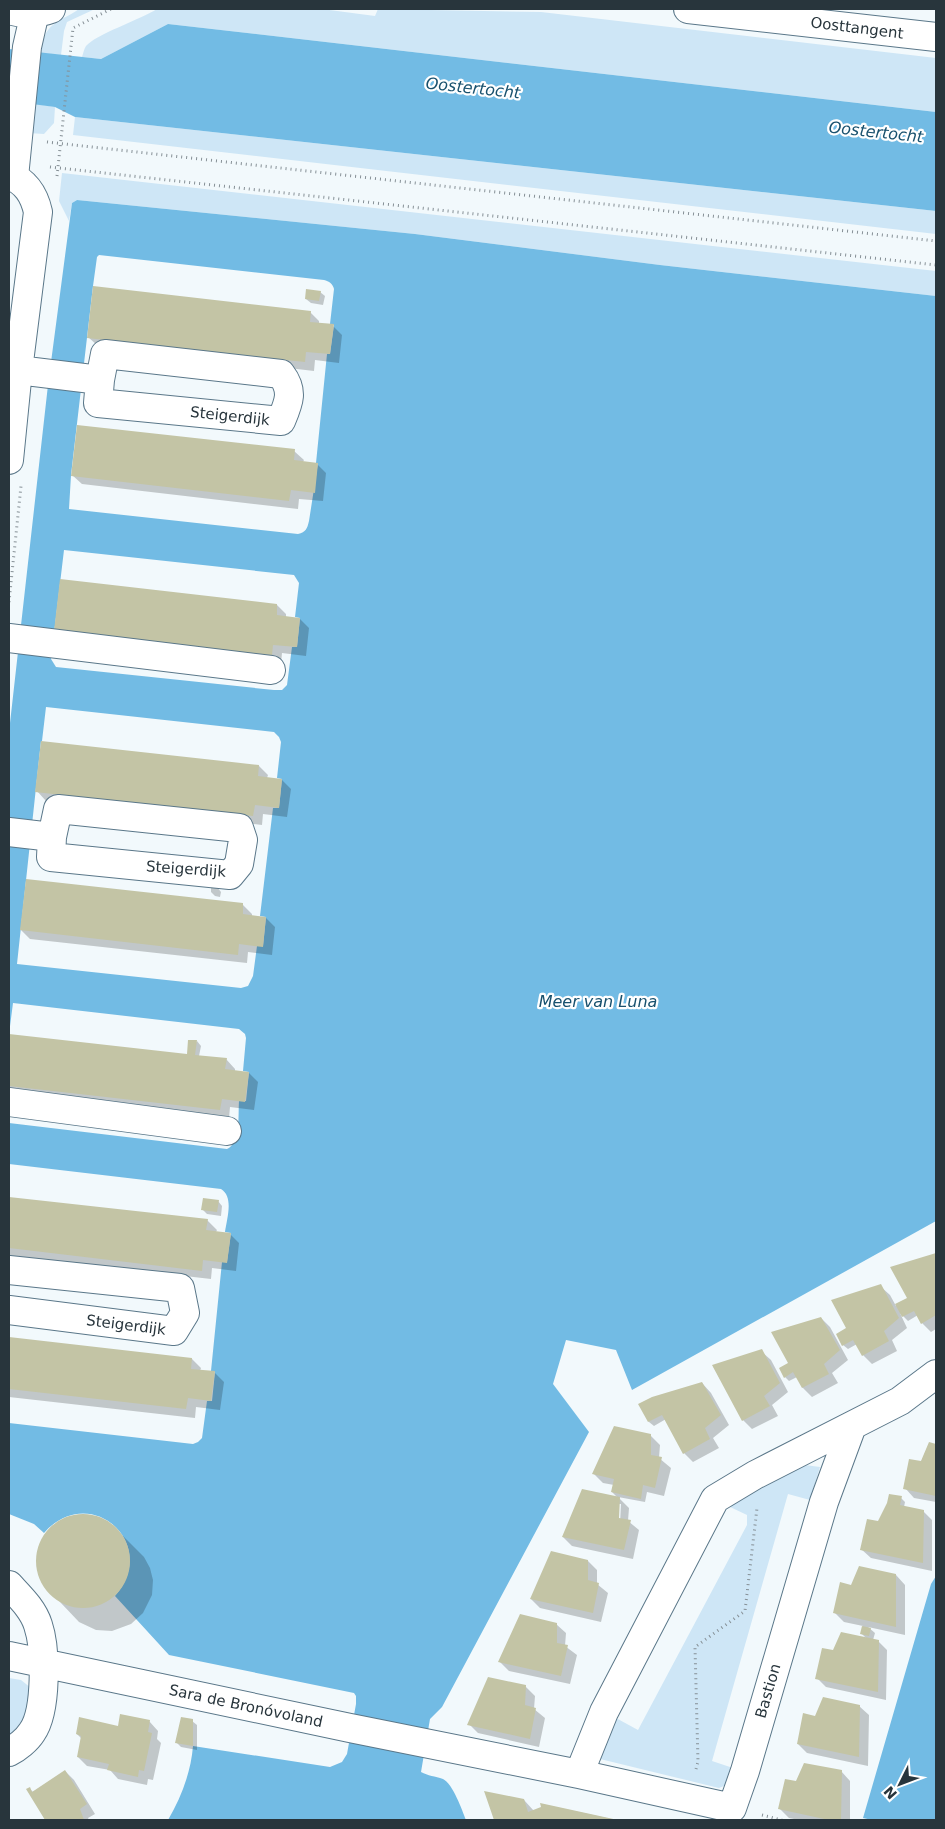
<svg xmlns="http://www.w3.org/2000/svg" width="945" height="1829" font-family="'DejaVu Sans',sans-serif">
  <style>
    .green { fill: #cee6f6 }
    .water { fill: #72bbe4; fill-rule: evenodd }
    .shadow { fill: #0003; fill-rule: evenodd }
    .building { fill: #c3c4a5 }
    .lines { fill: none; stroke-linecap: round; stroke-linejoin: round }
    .street-casing { stroke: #5a7789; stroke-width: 30 }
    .secondary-casing { stroke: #5a7789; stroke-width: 30 }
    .path { stroke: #858f95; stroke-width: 3; stroke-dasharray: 1 4; stroke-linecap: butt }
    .street { stroke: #fff; stroke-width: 28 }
    .secondary { stroke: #fff; stroke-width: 28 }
    .labels { text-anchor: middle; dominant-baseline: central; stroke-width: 4.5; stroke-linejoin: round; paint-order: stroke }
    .street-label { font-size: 15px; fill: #28353c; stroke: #fff }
    .water-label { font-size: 16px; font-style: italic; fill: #18516e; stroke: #fff }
  </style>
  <rect width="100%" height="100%" fill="#f2f9fc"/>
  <!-- green -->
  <path class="green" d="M79,9h16l-28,13 -3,9 -3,24 -20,-2c3,-31 16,-29 38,-44z
    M157,9h165l53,7 3,-7 163,3 395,46v54l-768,-88 -67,35 -19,-2c1,-3 2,-8 4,-11 9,-11 55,-27 71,-37z
    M31,103l24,4 -1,16 -10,11 -16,-1z
    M75,117l861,94v23l-863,-99z
    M62,173l874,98v25l-276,-31 -245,-31 -338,-34 -5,3 -3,18 -10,-20z
    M805,1465l15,2 -10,33 -22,-6 -76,267 24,8 -5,14 -12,5 -119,-29 16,-41 22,12 109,-205v-10l-19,-9z
    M9,1678l12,2 10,8v23l-22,36z"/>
  <!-- water -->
  <path class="water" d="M168,24l768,88v99l-861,-94 -20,-10 -46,-6v-52l92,10z
    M77,200l338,34 245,31 276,31v925l-304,169 -16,-40 -50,-10 -13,44 36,48 -147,275 -12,12 -9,53c7,4 14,4 22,7 10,5 19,31 23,41h-298c13,-22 23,-48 25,-74l137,21 12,-5 5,-8 9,-50v-8l-2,-3 -185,-38 -54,-59c46,-53 -26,-115 -71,-63l-10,-9 -25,-10v-91l184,21 5,-2 4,-4 5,-37h5l3,-29 -4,-1 11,-109h5l4,-29 -6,-1c2,-14 9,-35 -4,-43l-212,-25v-41l218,26c14,-6 11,-34 12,-48h7l3,-29 -6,-1 3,-33 -1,-4 -6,-5 -226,-26 -4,31v-302l39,-347 24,-182zM99,255l225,25c5,1 9,4 10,9l-4,35 4,1 -4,29h-3l-11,109h2l-9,58c-2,8 -3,11 -11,13l-229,-25 2,-34 22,-189 4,-29zM64,550l230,25 5,8 -4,34 5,1 -3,29h-5l-5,38 -5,5h-8l-218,-23 -5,-8zM46,707l228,25 5,5 2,5 -4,36 5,1 -3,29h-6l-13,108 6,1 -3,29h-6l-4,30 -5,10 -7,2 -224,-24 24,-223h1z
    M936,1576v244h-64l-9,-2 68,-234z"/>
  <!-- shadow -->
  <path class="shadow" d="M320,292l5,4 -2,9 -12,-2 -5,-4z
    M310,312l9,9v3l14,2 9,9 -3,28 -24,-3 -1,11 -216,-25 -10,-9z
    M294,451l10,9 -1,2 14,2 9,9 -3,28 -24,-2 -1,10 -216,-25 -10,-9z
    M277,605l9,9v3l14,2 9,9 -3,28 -24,-3 -1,11 -226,-33z
    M259,766l9,9 -1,3 15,2 9,9 -4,28 -24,-3 -1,11 -216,-24 -9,-10z
    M211,887h6l4,5 -1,5 -5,-1 -4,-4z
    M243,905l9,9v3l14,1 9,9 -3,28 -24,-3 -1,11 -217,-24 -9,-9z
    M9,1035l179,20 9,-14 4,5 -2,10 27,3 9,10v3l14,1 9,9 -4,28 -24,-3 -1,11 -220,-28z
    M9,1198l198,22 10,10 -1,2 14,2 9,9 -3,28 -24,-3 -1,11 -202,-23z
    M218,1201l4,5 -1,10 -14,-2 -4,-4z
    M936,1254v75l-5,3 -9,-9 -4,-8 -10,6 -8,-8 7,15 -15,12 5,11 -25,13 -9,-9 -6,-11 -9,5 -5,-4 5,-17 32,-42 10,9 6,11 13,-8 -17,-30z
    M821,1318l9,9 18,33 -16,13 6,10 -26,14 -9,-9 -6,-11 -8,4 -4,-4 3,-12z
    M9,1338l183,21 9,9 -1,3 14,1 10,10 -4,28 -24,-3 -1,11 -186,-21z
    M761,1351l10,9 17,32 -16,13 6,11 -26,13 -9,-9 -30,-54z
    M702,1383l9,10 18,32 -16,13 6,10 -26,14 -9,-9 -18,-34 -12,7 -5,-4 -9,-17z
    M651,1436l9,9 -1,13 12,10 -7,28 -17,-4 -2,10 -27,-5 11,11 -1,13 11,9 -6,29 -61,-13 -9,-9 55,-39 -6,-6 2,-7 -11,-2 -9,-9zM618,1504h3l-1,20h-2z
    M929,1444l7,1v57l-22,-4 -9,-10 16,-26z
    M901,1498l4,4 -1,5 19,4 9,9v51l-61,-13 -10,-9z
    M79,1515l15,1 18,9 32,32 6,11 3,12 -1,15 -9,18 -12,11 -19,7 -16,-1 -17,-8 -37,-39 -5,-15 1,-19 7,-15 15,-13z
    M588,1561l9,9v14l11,9 -7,29 -61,-14 -9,-9z
    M896,1575l9,10v50l-37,-8 7,6 -2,7 5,1 9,9 -1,50 -60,-13 -9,-9 17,-26 32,-14 -4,-4 1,-8 -19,-4 -9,-9 17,-27z
    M556,1624l10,9 -1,13 12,9 -7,29 -61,-13 -9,-9z
    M525,1686l10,10 -1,13 11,9 -6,29 -61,-14 -9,-9z
    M859,1706l10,9 -1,51 -61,-13 -9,-9 17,-27z
    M149,1721l9,10 -1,8 4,4 -8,37 -5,-1 -1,6 -29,-6 -8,-9 -23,-4 -9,-9 4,-18 -5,-5z
    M192,1721l5,4v25l-16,-3 -4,-4z
    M65,1771l9,9 21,34 -7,4 1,2h-42l-19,-31 1,-1 4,4z
    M841,1771l9,10v39h-51l-10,-2 -9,-9z
    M486,1793l38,7 10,11 9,-3 -2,-4 75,16h-121z"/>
  <!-- building -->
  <path class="building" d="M93,286l218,25 -1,11 24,2 -4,30 -24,-2 -1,10 -218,-24z
    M306,289l15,2 -2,10 -14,-2z
    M77,425l218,24 -1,11 24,3 -3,30 -24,-3 -2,11 -218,-25z
    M60,579l217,25v11l23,3 -3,29 -24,-2 -1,10 -218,-24z
    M41,741l218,24 -1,11 24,3 -3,29 -24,-3 -2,11 -218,-24z
    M26,879l217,24v11l23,3 -3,30 -24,-3 -1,11 -218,-25z
    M9,1034l178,20 1,-14h9l-2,15 32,3 -2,11 24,3 -4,30 -23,-3 -2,11 -211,-24z
    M9,1197l199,22 -2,11 25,3 -4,30 -24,-3 -1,11 -193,-23z
    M203,1198l16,2 -2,12 -16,-2z
    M936,1253v62l-15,9 -7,-13 -12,6 -7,-13 12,-6 -17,-31z
    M881,1284l18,34 -15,13 5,10 -27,15 -9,-16 -11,6 -6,-12 10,-6 -15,-28z
    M821,1317l19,33 -16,14 5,10 -27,14 -9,-16 -9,6 -5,-10 9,-5 -17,-31z
    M9,1337l183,21 -1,11 24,2 -4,30 -23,-3 -2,11 -177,-20z
    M762,1349l18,34 -16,13 6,10 -28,15 -30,-56z
    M702,1382l19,33 -16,13 5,11 -27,15 -21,-39 -14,7 -10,-18 14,-7z
    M614,1426l37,8v21l11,2 -7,31 -12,-3 -2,14 -30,-7 3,-13 -22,-5z
    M929,1442l7,2v52l-33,-7 6,-30 12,2z
    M582,1489l38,8 -1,21 12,2 -7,30 -62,-13z
    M889,1494l13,2 -2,9 24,5 -1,53 -63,-13 7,-31 11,2 9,-18z
    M36 1561a47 47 0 1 1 94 0a47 47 0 1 1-94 0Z
    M551,1551l37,9v20l11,3 -6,30 -63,-14z
    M859,1566l37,8v53l-63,-14 7,-31 11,3z
    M520,1614l37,9v20l11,2 -7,31 -63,-14z
    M862,1626l9,2 -2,8 -9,-2z
    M841,1632l38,8 -1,52 -63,-13 7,-31 11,2z
    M488,1677l38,8 -1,20 11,3 -6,31 -63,-14z
    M823,1697l37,8 -1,52 -62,-13 6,-31 12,3z
    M120,1714l30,6 -2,12 4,1 -8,38 -5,-1 -1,7 -31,-7 2,-6 -32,-7 4,-21 -5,-2 3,-17 39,9z
    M181,1717l12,2v27l-18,-3z
    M804,1763l38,7 -1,50h-12l-51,-11 7,-30 11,2z
    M65,1770l22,34 -7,5 4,11h-39l-19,-31 4,-2 2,5z
    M484,1791l40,8 4,13 13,-5 -1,-4 78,17h-124z"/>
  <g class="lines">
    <defs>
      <path id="street" d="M9,175c17,7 25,19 29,37l-20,158 -9,90
        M14,177l13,-130 8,-35
        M18,370l82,10 -2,23 183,18c8,-19 13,-30 0,-47l-176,-20 -5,26
        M9,638l262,32
        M58,809l181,19 4,12 -4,24 -9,11 -179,-18 1,-20z
        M9,832l43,5
        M9,1102l218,29
        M9,1270l171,18 5,25 -11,18 -165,-21
        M9,1585c11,12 24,24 29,40 8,24 9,86 -6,107 -5,8 -15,16 -23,20
        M9,1656l341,72 229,46 153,34 13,-37 79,-269 28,-76
        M579,1774l25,-62 111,-213 40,-24 145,-74 36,-27"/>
      <path id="secondary" d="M688,9l248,28
        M9,10c13,4 29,4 42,-1"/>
    </defs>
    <!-- street casing -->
    <use href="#street" class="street-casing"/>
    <!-- secondary casing -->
    <use href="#secondary" class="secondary-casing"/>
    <!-- path -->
    <path class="path" d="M47,142l889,99
      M50,167l886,98
      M57,176l16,-148 38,-19
      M9,602l12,-116
      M696,1769l2,-7 -3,-115 50,-36 12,-103
      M762,1815l20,5"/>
    <!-- street -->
    <use href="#street" class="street"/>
    <!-- secondary -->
    <use href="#secondary" class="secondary"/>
  </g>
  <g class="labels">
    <!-- street labels -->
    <g class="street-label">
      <text transform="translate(857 28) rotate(7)">Oosttangent</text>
      <text transform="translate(230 416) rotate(6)">Steigerdijk</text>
      <text transform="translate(186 869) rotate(4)">Steigerdijk</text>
      <text transform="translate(126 1325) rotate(7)">Steigerdijk</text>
      <text transform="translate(768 1691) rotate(-74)">Bastion</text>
      <text transform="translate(246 1706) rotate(12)">Sara de Bronóvoland</text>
    </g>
    <!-- water labels -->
    <g class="water-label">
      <text transform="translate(473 88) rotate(6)">Oostertocht</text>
      <text transform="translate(876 132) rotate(6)">Oostertocht</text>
      <text x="598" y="1001">Meer van Luna</text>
    </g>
  </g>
  <!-- border -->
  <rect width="945" height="1829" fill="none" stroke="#28353c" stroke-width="20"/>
  <!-- north arrow -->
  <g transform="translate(900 1784) rotate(228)" stroke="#ffffff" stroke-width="4" paint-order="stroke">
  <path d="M0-4L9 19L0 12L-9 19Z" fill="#28353c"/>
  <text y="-8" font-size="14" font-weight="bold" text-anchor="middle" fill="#28353c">N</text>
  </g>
</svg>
